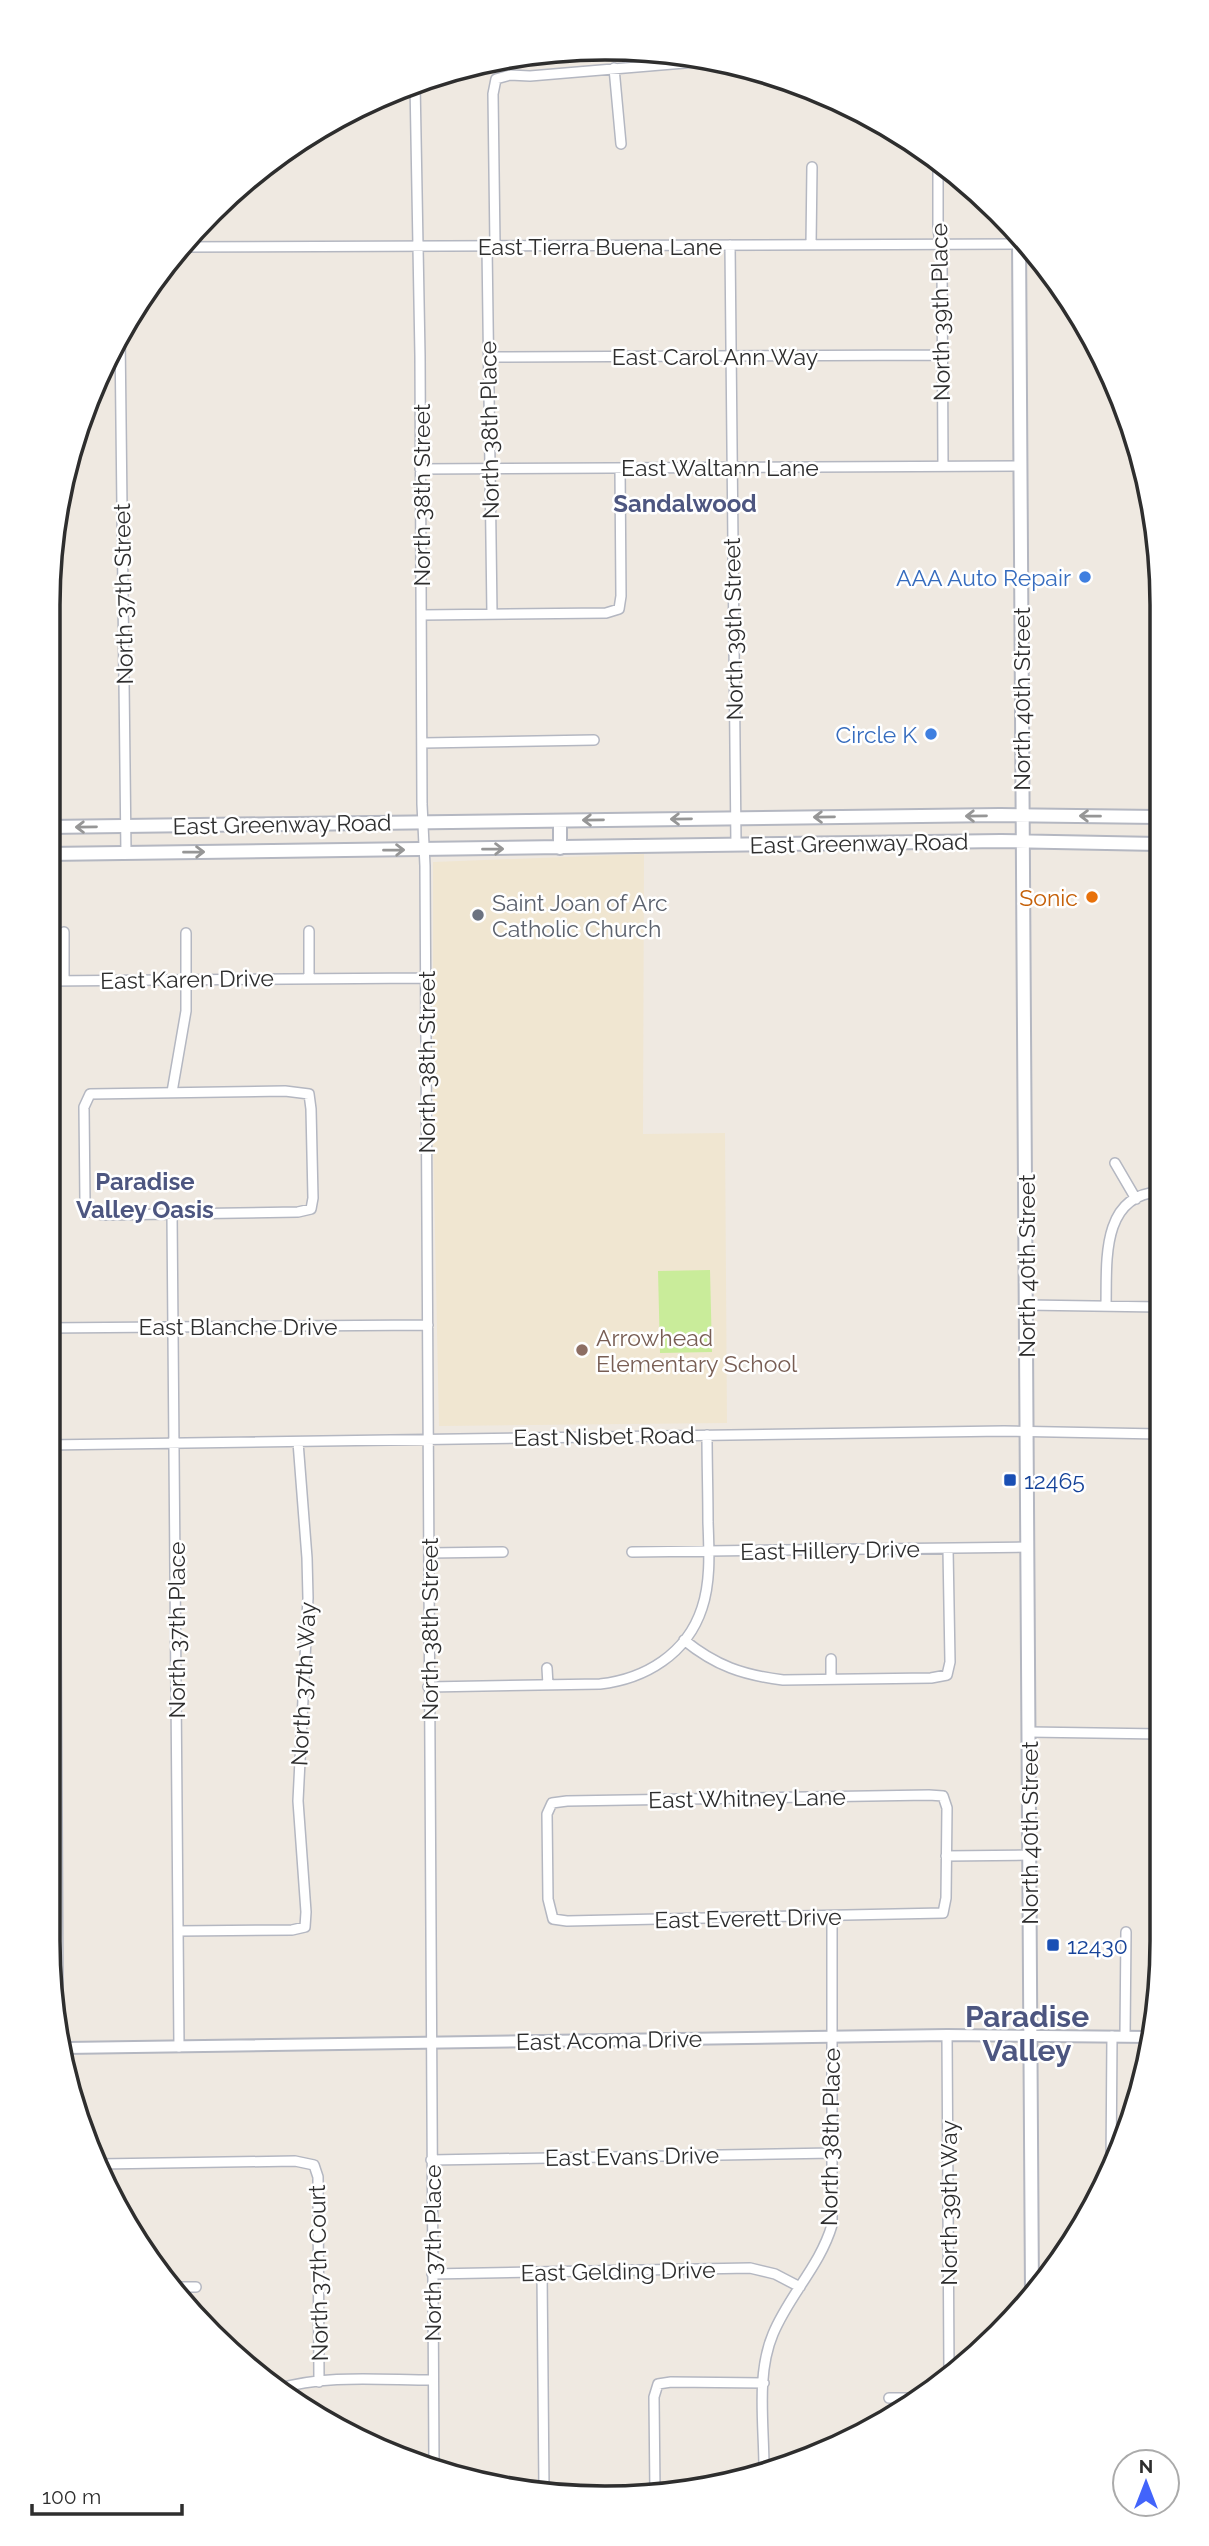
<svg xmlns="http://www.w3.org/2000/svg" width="1209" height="2546" font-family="Raleway,sans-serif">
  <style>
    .education { fill: #f0e6d1 }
    .pitch { fill: #c9ec9a }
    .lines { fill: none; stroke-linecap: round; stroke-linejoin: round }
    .minor-casing { stroke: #b4b7c1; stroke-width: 12 }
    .tertiary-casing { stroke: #b4b7c1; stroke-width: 14 }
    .secondary-casing { stroke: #b4b7c1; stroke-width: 16 }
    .minor { stroke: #fff; stroke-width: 9 }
    .tertiary { stroke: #fff; stroke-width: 10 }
    .secondary { stroke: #fff; stroke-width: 12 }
    .oneway { stroke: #969696 }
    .shop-dot { fill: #3f7fe0; stroke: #fff; stroke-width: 2.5 }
    .food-dot { fill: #e8710a; stroke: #fff; stroke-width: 2.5 }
    .worship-dot { fill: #6b7280; stroke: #fff; stroke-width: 2.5 }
    .education-dot { fill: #8d6e63; stroke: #fff; stroke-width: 2.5 }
    .transit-dot { fill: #1a4fb4; stroke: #fff; stroke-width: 2.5 }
    .labels { text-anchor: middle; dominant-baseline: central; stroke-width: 5; stroke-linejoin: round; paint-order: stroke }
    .street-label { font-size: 23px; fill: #2e2e2e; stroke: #fff }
    .shop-label { font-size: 23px; fill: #366cbe; stroke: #fff; text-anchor: end }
    .food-label { font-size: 23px; fill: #c56008; stroke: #fff; text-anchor: end }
    .worship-label { font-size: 23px; fill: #5b616d; stroke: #fff; text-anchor: start }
    .education-label { font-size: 23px; fill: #785e54; stroke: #fff; text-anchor: start }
    .transit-label { font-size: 23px; fill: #164399; stroke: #fff; text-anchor: start }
    .neighbourhood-label { font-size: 24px; font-weight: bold; fill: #4d5680; stroke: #fff }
    .district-label { font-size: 30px; font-weight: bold; fill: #4d5680; stroke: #fff }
    .rim { fill: none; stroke: #2e2e2e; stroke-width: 3.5 }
  </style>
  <rect width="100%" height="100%" fill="#efe9e1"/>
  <!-- education -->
  <path class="education" d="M644,854l-1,280 82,-1 2,290 -288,3 -6,-289v-275z"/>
  <!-- pitch -->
  <path class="pitch" d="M710,1270l2,82 -52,1 -2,-82z"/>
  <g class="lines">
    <defs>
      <path id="minor" d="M614,68l7,76
        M415,82l5,274 2,448 3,62 9,1599
        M938,159v69l4,33 1,205
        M730,245l6,600
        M811,245l1,-78
        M487,246l5,368
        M495,246l-2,-152 3,-15 14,-4 20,1 190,-16
        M181,247l838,-3
        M120,335l6,518
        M489,357l453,-2
        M420,469l600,-3
        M422,615l184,-2 13,-4 2,-13 -1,-128
        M423,743l171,-3
        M309,931v47
        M64,932v49
        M47,981l378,-3
        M285,1091l24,3 2,15 2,89 -2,11 -13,3 -195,3 -13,-3 -5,-10 -1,-95 6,-13z
        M172,1092l14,-81v-78
        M1115,1163l21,36
        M172,1213l7,834
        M1026,1305l134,2
        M1106,1306c1,-42 -6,-111 53,-114
        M47,1328l381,-3
        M47,1445l957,-14 156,3
        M55,1445l3,560
        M632,1552l396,-5
        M429,1553l74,-1
        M684,1640c32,26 59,35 99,40l148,-2 16,-3 3,-13 -2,-113
        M831,1659v20
        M547,1668l1,17
        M428,1687l172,-3c45,-5 87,-30 102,-76 9,-27 7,-58 6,-86 0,-29 -1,-58 -1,-87
        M1029,1732l132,2
        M929,1795l14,1 4,12 -1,90 -3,15 -376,8 -14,-2 -5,-20 -1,-85 5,-11 15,-2z
        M946,1856l84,-1
        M178,1931l114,-1 13,-3 1,-15 -8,-111 10,-203 -1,-40 -9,-116
        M947,2035l2,336
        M1125,2036l1,-104
        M431,2160l402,-7
        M100,2164l195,-3 19,4 4,12 1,205
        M1111,2170l1,-134
        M542,2272l2,218
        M432,2274l318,-6 25,6 25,13
        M168,2287h28
        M277,2389c49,-15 105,-9 156,-9
        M889,2398h23
        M764,2468c0,-43 -8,-94 9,-134 16,-39 47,-68 59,-109v-309
        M655,2493l-1,-96 4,-13 13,-2 93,1"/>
      <path id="tertiary" d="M65,2048l882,-13 205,2"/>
      <path id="secondary" d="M1019,238l13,2056
        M560,821v27
        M47,827l953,-12 158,2
        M47,854l954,-13 157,3"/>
    </defs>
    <!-- minor casing -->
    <use href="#minor" class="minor-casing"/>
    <!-- tertiary casing -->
    <use href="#tertiary" class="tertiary-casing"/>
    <!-- secondary casing -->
    <use href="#secondary" class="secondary-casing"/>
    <!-- minor -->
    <use href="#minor" class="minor"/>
    <!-- tertiary -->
    <use href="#tertiary" class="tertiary"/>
    <!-- secondary -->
    <use href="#secondary" class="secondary"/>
  </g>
  <!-- one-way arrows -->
  <defs><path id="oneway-shaft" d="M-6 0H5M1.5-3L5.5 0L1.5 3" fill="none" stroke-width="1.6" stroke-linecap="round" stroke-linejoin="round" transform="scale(1.75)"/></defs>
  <g class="oneway">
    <use href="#oneway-shaft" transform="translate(976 816) rotate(179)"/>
    <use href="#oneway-shaft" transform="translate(1090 816) rotate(-179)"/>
    <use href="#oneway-shaft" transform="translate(824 817) rotate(179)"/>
    <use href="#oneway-shaft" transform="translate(681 819) rotate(179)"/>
    <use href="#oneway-shaft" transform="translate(593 820) rotate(179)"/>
    <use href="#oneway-shaft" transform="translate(86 827) rotate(179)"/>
    <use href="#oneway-shaft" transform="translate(493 849) rotate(-1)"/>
    <use href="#oneway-shaft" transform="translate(394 850) rotate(-1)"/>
    <use href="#oneway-shaft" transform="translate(194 852) rotate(-1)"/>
  </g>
  <!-- markers -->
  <g class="shop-dot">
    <circle cx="1085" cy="577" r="7"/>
    <circle cx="931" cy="734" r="7"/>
  </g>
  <circle class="food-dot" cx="1092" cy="897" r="7"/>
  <circle class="worship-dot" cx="478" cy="915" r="7"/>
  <circle class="education-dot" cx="582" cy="1350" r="7"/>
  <g class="transit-dot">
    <rect x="1003" y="1473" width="14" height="14" rx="3.5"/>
    <rect x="1046" y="1938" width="14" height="14" rx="3.5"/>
  </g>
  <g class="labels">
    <!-- street labels -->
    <g class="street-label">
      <text x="600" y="246">East Tierra Buena Lane</text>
      <text transform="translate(940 312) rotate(-91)">North 39th Place</text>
      <text x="715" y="356">East Carol Ann Way</text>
      <text transform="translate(489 430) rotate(-91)">North 38th Place</text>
      <text x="720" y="467">East Waltann Lane</text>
      <text transform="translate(421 495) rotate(-90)">North 38th Street</text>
      <text transform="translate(123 594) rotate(-91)">North 37th Street</text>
      <text transform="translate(733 629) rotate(-91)">North 39th Street</text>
      <text transform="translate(1021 699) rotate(-90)">North 40th Street</text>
      <text transform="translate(282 824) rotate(-1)">East Greenway Road</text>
      <text transform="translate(859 843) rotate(-1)">East Greenway Road</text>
      <text transform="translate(187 979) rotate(-1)">East Karen Drive</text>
      <text transform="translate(426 1062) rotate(-90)">North 38th Street</text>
      <text transform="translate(1026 1266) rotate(-90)">North 40th Street</text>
      <text x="238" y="1326">East Blanche Drive</text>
      <text transform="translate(604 1436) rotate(-1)">East Nisbet Road</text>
      <text transform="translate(830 1550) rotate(-1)">East Hillery Drive</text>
      <text transform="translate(429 1629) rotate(-90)">North 38th Street</text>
      <text transform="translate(176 1630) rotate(-90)">North 37th Place</text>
      <text transform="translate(303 1684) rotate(-87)">North 37th Way</text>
      <text transform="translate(747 1798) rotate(-1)">East Whitney Lane</text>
      <text transform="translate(1029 1833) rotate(-90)">North 40th Street</text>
      <text transform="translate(748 1918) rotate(-1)">East Everett Drive</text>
      <text transform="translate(609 2040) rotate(-1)">East Acoma Drive</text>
      <text transform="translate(830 2137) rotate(-89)">North 38th Place</text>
      <text transform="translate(632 2156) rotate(-1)">East Evans Drive</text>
      <text transform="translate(948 2203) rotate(-90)">North 39th Way</text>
      <text transform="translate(432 2253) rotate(-90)">North 37th Place</text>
      <text transform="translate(618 2271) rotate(-1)">East Gelding Drive</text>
      <text transform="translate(318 2273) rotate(-91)">North 37th Court</text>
    </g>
    <!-- shop labels -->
    <g class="shop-label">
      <text x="1071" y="577">AAA Auto Repair</text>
      <text x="917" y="734">Circle K</text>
    </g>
    <!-- food labels -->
    <g class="food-label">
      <text x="1078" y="897">Sonic</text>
    </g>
    <!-- worship labels -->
    <g class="worship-label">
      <text x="492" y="902">Saint Joan of Arc<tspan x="492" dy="26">Catholic Church</tspan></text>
    </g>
    <!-- education labels -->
    <g class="education-label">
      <text x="596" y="1337">Arrowhead<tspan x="596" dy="26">Elementary School</tspan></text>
    </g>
    <!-- transit labels -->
    <g class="transit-label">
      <text x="1024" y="1480">12465</text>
      <text x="1067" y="1945">12430</text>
    </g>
    <!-- neighbourhood labels -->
    <g class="neighbourhood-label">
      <text x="685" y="503">Sandalwood</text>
      <text x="145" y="1181">Paradise<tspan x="145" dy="28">Valley Oasis</tspan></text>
    </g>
    <!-- district labels -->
    <g class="district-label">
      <text x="1027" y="2016">Paradise<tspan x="1027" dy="34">Valley</tspan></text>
    </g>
  </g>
  <!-- crop -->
  <path d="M0 0H1209V2546H0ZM605 60H605A545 545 0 0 1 1150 605V1941A545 545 0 0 1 605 2486H605A545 545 0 0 1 60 1941V605A545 545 0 0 1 605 60Z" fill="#fff" fill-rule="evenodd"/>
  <path class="rim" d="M605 60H605A545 545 0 0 1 1150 605V1941A545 545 0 0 1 605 2486H605A545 545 0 0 1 60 1941V605A545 545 0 0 1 605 60Z"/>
  <!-- north arrow -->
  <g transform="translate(1146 2483)"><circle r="33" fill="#ffffff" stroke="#ababab" stroke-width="2"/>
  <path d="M0-5L12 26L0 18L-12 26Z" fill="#4264fb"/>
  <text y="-10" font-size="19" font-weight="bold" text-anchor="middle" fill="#2e2e2e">N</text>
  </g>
  <!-- scale -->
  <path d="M32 2504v10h150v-10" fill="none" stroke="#2e2e2e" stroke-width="3.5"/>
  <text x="42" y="2504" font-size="21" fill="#2e2e2e" stroke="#ffffff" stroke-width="5" paint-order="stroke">100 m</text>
</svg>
